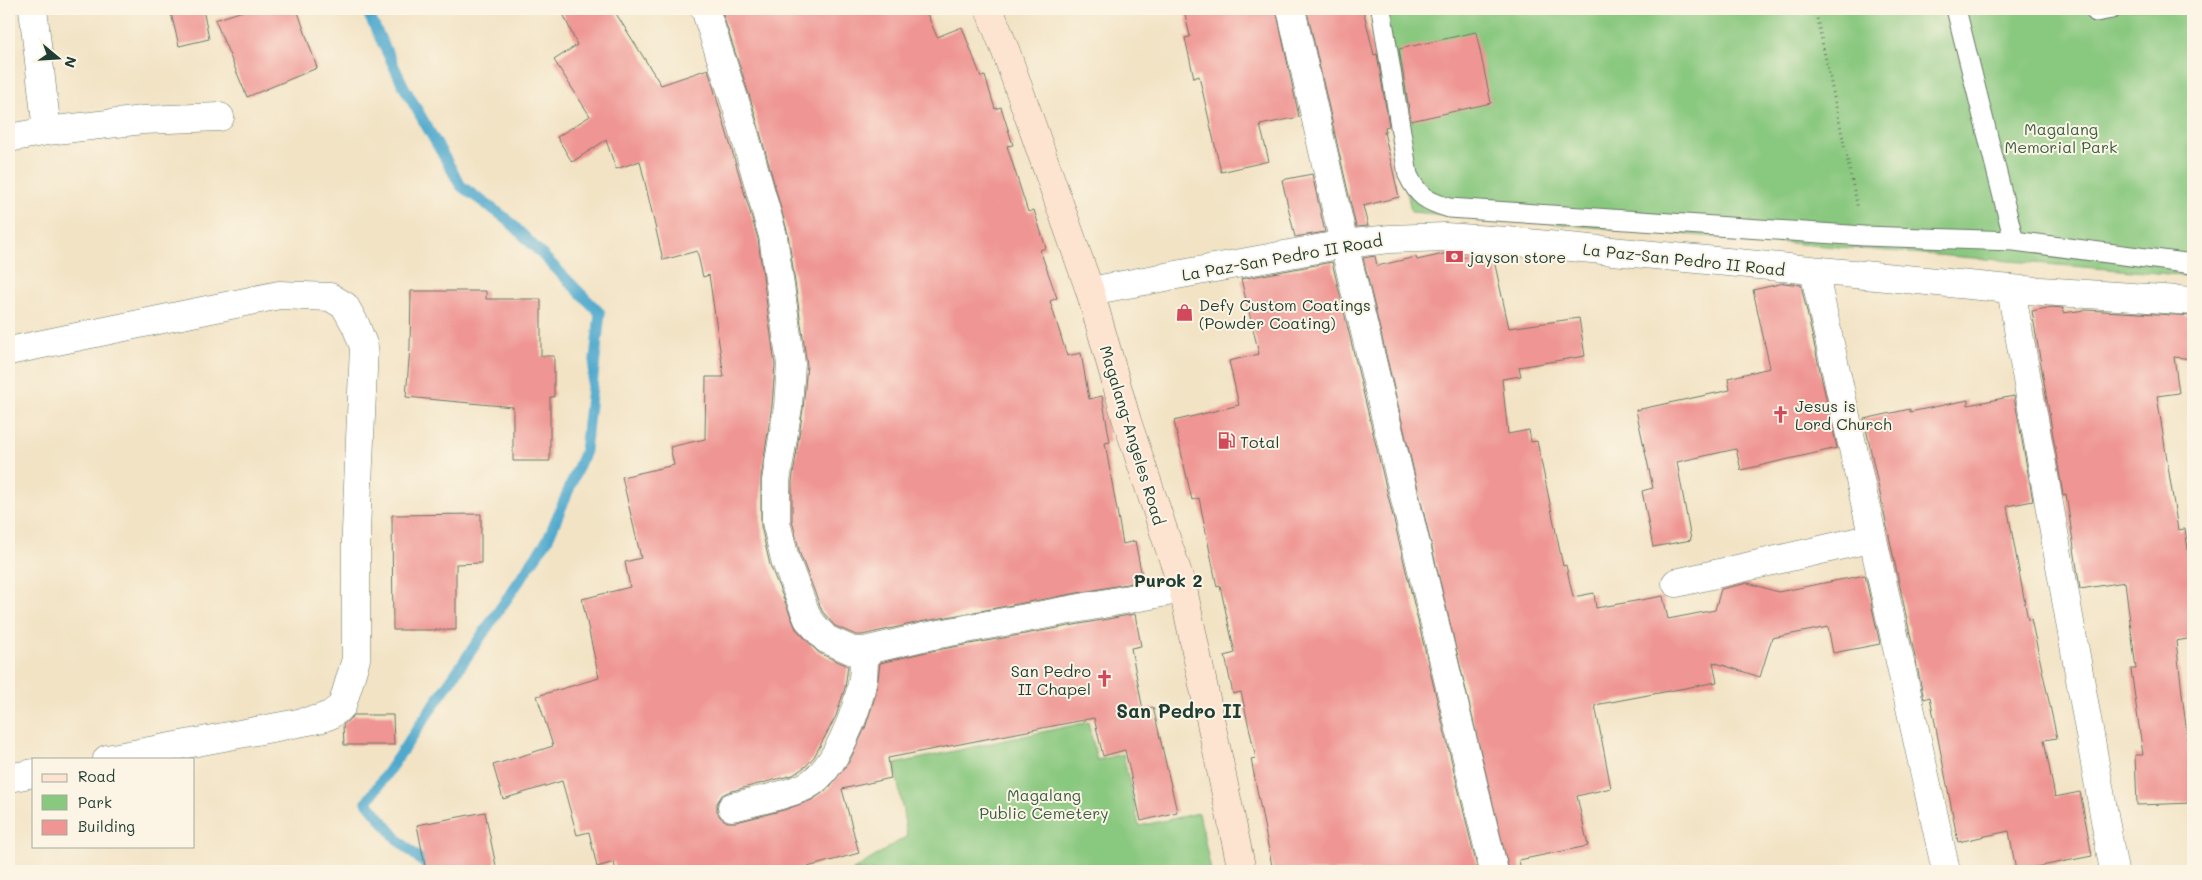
<svg xmlns="http://www.w3.org/2000/svg" width="2202" height="880" font-family="Mali,sans-serif">
  <style>
    .green { fill: #89c87f; stroke: #54825a }
    .lines { fill: none; stroke-linecap: round; stroke-linejoin: round }
    .stream { stroke: #4fa9cd; stroke-width: 11 }
    .building { fill: #ef9593 }
    .service-casing { stroke: #697767; stroke-width: 21 }
    .minor-casing { stroke: #697767; stroke-width: 29 }
    .tertiary-casing { stroke: #697767; stroke-width: 29 }
    .secondary-casing { stroke: #697767; stroke-width: 29 }
    .path { stroke: #697767; stroke-width: 3; stroke-dasharray: 1 4; stroke-linecap: butt }
    .service { stroke: #fff; stroke-width: 19 }
    .minor { stroke: #fff; stroke-width: 28 }
    .tertiary { stroke: #fff; stroke-width: 28 }
    .secondary { stroke: #fde4d1; stroke-width: 28 }
    .labels { text-anchor: middle; dominant-baseline: central; stroke-width: 4; stroke-linejoin: round; paint-order: stroke }
    .park-label { font-size: 16px; fill: #3a6047; stroke: #fcf5e5 }
    .poi-label { font-size: 16px; fill: #1f3d34; stroke: #fcf5e5; text-anchor: start }
    .street-label { font-size: 16px; fill: #1f3d34; stroke: #fcf5e5 }
    .neighbourhood-label { font-size: 18px; font-weight: bold; fill: #1f3d34; stroke: #fcf5e5 }
    .quarter-label { font-size: 19px; font-weight: bold; fill: #1f3d34; stroke: #fcf5e5 }
  </style>
  <rect width="100%" height="100%" fill="#fcf5e5"/>
  <filter id="ink" filterUnits="userSpaceOnUse"><feTurbulence type="fractalNoise" baseFrequency=".02" numOctaves="2"/><feDisplacementMap in="SourceGraphic" scale="10" xChannelSelector="R" yChannelSelector="G"/><feConvolveMatrix kernelMatrix="1 2 1 2 8 2 1 2 1" color-interpolation-filters="sRGB"/></filter>
  <filter id="wash" filterUnits="userSpaceOnUse"><feTurbulence type="fractalNoise" baseFrequency=".0096" numOctaves="4" result="noise"/><feDisplacementMap in="SourceGraphic" scale="20" xChannelSelector="R" yChannelSelector="G"/><feGaussianBlur stdDeviation="1.12" result="paint"/><feColorMatrix in="noise" values="0 0 0 0 0 0 0 0 0 0 0 0 0 0 0 0 0 1.4 0 .05"/><feComposite in="paint" operator="in"/></filter>
  <g filter="url(#wash)">
    <rect width="100%" height="100%" fill="#f2e3c5"/>
    <!-- green -->
    <path class="green" d="M1373,9h820v267l-782,-64z
      M1088,722l9,38 26,-6 16,72 60,-13 12,58h-359l55,-35 -12,-72z"/>
    <g class="lines">
      <!-- stream -->
      <path class="stream" d="M366,9l38,78 57,99 46,33 93,94 -15,138 -37,88 -181,263 30,37 36,32"/>
    </g>
    <g id="blocks">
      <!-- building -->
      <path class="building" d="M170,9h33l6,30 -30,7z
        M249,9h48l20,59 -70,29 -32,-77z
        M561,9h52l48,76 47,-16 50,170 17,126 -3,40 -11,73v48l9,39 26,64 23,24 29,13 -3,22 -9,28 -22,41 -8,9 -13,9 -65,17 -6,3 -5,8v8l3,6 7,5h9l48,-12 28,-10 16,-11 21,-27 16,-34 11,-34 4,-31 46,-11 209,-38 6,32 -10,2 12,62 10,-3 24,105 -36,9 -16,-71 -22,6 -9,-38 -206,40 3,20 -49,11 17,64 -66,18h-177l-2,-9 -17,5 -8,-35 -12,3 -15,-54 -59,18 -10,-34 60,-19 -16,-50 62,-18 -17,-79 48,-12 -5,-25 16,-4 -19,-81 52,-12 -4,-18 35,-8 1,-62h18l-15,-102 -6,2 -6,-26 -34,9 -23,-99 -24,8 -10,-29 -34,22 -15,-25 33,-21 -36,-56 23,-15z
        M721,9h204l12,28 25,-10 19,50 4,-1 10,33 6,-2 12,38 -6,1 21,66 6,-2 12,38 -6,2 17,48 -7,3 17,55 14,-3 8,46 13,-3 8,46 -5,1 18,101 12,-3 8,40 -223,41 -58,13h-6l-21,-9 -13,-15 -22,-57 -8,-34v-38l11,-73 4,-44 -19,-131 -35,-127z
        M1184,9h92l23,108 -39,8 9,36 -48,11 -22,-96 -5,2 -9,-40 5,-1z
        M1315,9h48l11,46 3,-1 12,72 -4,1 1,5h-2l15,65 -36,9 5,20 -12,1 -49,-216z
        M1476,32l15,71 -80,18 -12,-72z
        M1312,174l13,58 -30,5 -13,-57z
        M1448,253l10,1 2,4 16,-3 17,1 16,72 70,-10 6,38 -66,11 2,9 -19,3 6,55 21,-4 2,12 6,-1 26,125 3,-1 7,32 21,-4 2,15 67,-12 5,23 47,-9 6,-21 27,-6 30,9 87,-17 15,69 -47,9 -5,-26 -56,11 -12,39 -47,-15 4,20 -122,23 16,83 -34,8 11,50 -69,14 2,11h-12l-146,-613 12,-2 2,10 39,-9 1,3z
        M1332,262l146,609h-205l-22,-112 5,-1 -15,-66 -8,2 -8,-38 10,-3 -15,-67 -3,1 -18,-89 -7,2 -18,-79 65,-16 -10,-44 30,-7 -18,-75z
        M1784,283l17,2 36,163 -96,22 -5,-21 -59,13 14,78 -38,7 -11,-56 11,-3 -17,-78 94,-20 -2,-12 42,-10 -17,-78z
        M411,291h75v8h55v57h13v41h-4v64h-37v-54l-107,-10 4,-50z
        M2052,307l11,1v5l22,-3 108,6v43l-19,-2 5,36 -22,3 21,134 7,-1 8,54v55l-17,3 13,112 4,-1v51l-56,2 -2,-50h8l-12,-86h5l-11,-87 -45,7 -14,-95 -3,1 -31,-184z
        M2014,396l19,105 -26,5 21,114 3,-1 26,119 -13,2 11,57 25,-5 12,64 -76,15 -7,-40 -51,11 -28,-145 -6,2 -60,-280 46,-10v3l58,-12v5z
        M481,514v49l-25,1v66h-63l-1,-115z
        M354,715h39l1,30h-50l-1,-20z
        M485,812l12,59h-71l-9,-46z"/>
    </g>
  </g>
  <g filter="url(#ink)">
    <use href="#blocks" fill-opacity="0" stroke="#697767" stroke-width="1"/>
    <g class="lines">
      <defs>
        <path id="service" d="M1381,9l27,166c10,21 18,26 41,33l415,28 150,5 179,23
          M1956,9l58,232
          M2096,12l16,-3"/>
        <path id="minor" d="M705,9l33,102 35,125 18,128 -3,43 -12,74v41l9,37 23,60 18,20 27,12h11l59,-14 260,-48
          M1291,9l53,235 150,627
          M47,131l96,-11 77,-3
          M9,138l38,-7 -14,-122
          M1814,271l132,600
          M2011,289l103,582
          M9,351l270,-56 51,2 15,9 11,20 8,21 -8,184v128l-14,47 -12,9 -11,4 -212,40
          M1676,583l197,-45
          M9,778l25,-5
          M732,807c20,-5 57,-12 74,-21 30,-16 52,-76 57,-108 1,-9 1,-18 1,-27"/>
        <path id="tertiary" d="M1090,291l254,-47 46,-5 55,-2 62,4 504,48 182,12"/>
        <path id="secondary" d="M989,9l17,43 84,239 37,130 56,168 59,282"/>
      </defs>
      <!-- service casing -->
      <use href="#service" class="service-casing"/>
      <!-- minor casing -->
      <use href="#minor" class="minor-casing"/>
      <!-- tertiary casing -->
      <use href="#tertiary" class="tertiary-casing"/>
      <!-- secondary casing -->
      <use href="#secondary" class="secondary-casing"/>
      <!-- path -->
      <path class="path" d="M1815,9l43,200"/>
      <!-- service -->
      <use href="#service" class="service"/>
      <!-- minor -->
      <use href="#minor" class="minor"/>
      <!-- tertiary -->
      <use href="#tertiary" class="tertiary"/>
      <!-- secondary -->
      <use href="#secondary" class="secondary"/>
    </g>
  </g>
  <!-- icons -->
  <defs>
    <symbol id="bank-bare" viewBox="-9 -9 18 18"><path d="M-6-4H6V4H-6ZM0-2.3a2.3 2.3 0 1 0 0 4.6a2.3 2.3 0 1 0 0-4.6Z" fill="#d1495b" stroke="#fcf5e5" stroke-width="2.5" paint-order="stroke"/></symbol>
    <symbol id="shop-bare" viewBox="-9 -9 18 18"><path d="M-5-2.5h2.3a2.7 3.5 0 0 1 5.4 0H5L5.5 6h-11ZM-1.5-2.5h3a1.5 2.3 0 0 0-3 0Z" fill="#d1495b" stroke="#fcf5e5" stroke-width="2.5" paint-order="stroke"/></symbol>
    <symbol id="church-bare" viewBox="-9 -9 18 18"><path d="M-1.2-6h2.4v3.5h3.3v2.4h-3.3V6h-2.4V-.1h-3.3v-2.4h3.3Z" fill="#d1495b" stroke="#fcf5e5" stroke-width="2.5" paint-order="stroke"/></symbol>
    <symbol id="fuel-bare" viewBox="-9 -9 18 18"><path d="M-5.5-6h7V0h2V4h1.3V-2.5L3-4.5l.8-.8L6-3V5H2.5V1h-1V6h-7ZM-4.2-4.7v3.2H.2V-4.7Z" fill="#d1495b" stroke="#fcf5e5" stroke-width="2.5" paint-order="stroke"/></symbol>
  </defs>
  <g fill-rule="evenodd">
    <use href="#bank-bare" x="1442" y="244" width="25" height="25"/>
    <use href="#shop-bare" x="1172" y="300" width="25" height="25"/>
    <use href="#church-bare" x="1768" y="402" width="25" height="25"/>
    <use href="#fuel-bare" x="1214" y="428" width="25" height="25"/>
    <use href="#church-bare" x="1092" y="666" width="25" height="25"/>
  </g>
  <g class="labels">
    <!-- park labels -->
    <g class="park-label">
      <text x="2061" y="128">Magalang<tspan x="2061" dy="18">Memorial Park</tspan></text>
      <text x="1044" y="794">Magalang<tspan x="1044" dy="18">Public Cemetery</tspan></text>
    </g>
    <!-- poi labels -->
    <g class="poi-label">
      <text x="1469" y="256">jayson store</text>
      <text x="1199" y="304">Defy Custom Coatings<tspan x="1199" dy="18">(Powder Coating)</tspan></text>
      <text x="1795" y="405">Jesus is<tspan x="1795" dy="18">Lord Church</tspan></text>
      <text x="1240" y="441">Total</text>
      <text x="1091" y="670" text-anchor="end">San Pedro<tspan x="1091" dy="18">II Chapel</tspan></text>
    </g>
    <!-- street labels -->
    <g class="street-label">
      <text transform="translate(1282 257) rotate(-10)">La Paz-San Pedro II Road</text>
      <text transform="translate(1684 259) rotate(6)">La Paz-San Pedro II Road</text>
      <text transform="translate(1133 435) rotate(73)">Magalang-Angeles Road</text>
    </g>
    <!-- neighbourhood labels -->
    <g class="neighbourhood-label">
      <text x="1168" y="580">Purok 2</text>
    </g>
    <!-- quarter labels -->
    <g class="quarter-label">
      <text x="1179" y="710">San Pedro II</text>
    </g>
  </g>
  <!-- margin -->
  <rect width="2202" height="880" fill="none" stroke="#fcf5e5" stroke-width="30"/>
  <!-- legend -->
  <rect x="32" y="758" width="162" height="90" fill="#fcf5e5" stroke="#a4ab9e"/>
  <rect x="42" y="774" width="25" height="8" fill="#fde4d1" stroke="#a4ab9e"/>
  <text x="78" y="782" font-size="15" fill="#1f3d34">Road</text>
  <rect x="42" y="795" width="25" height="15" fill="#89c87f" stroke="#a4ab9e"/>
  <text x="78" y="808" font-size="15" fill="#1f3d34">Park</text>
  <rect x="42" y="820" width="25" height="15" fill="#ef9593" stroke="#a4ab9e"/>
  <text x="78" y="832" font-size="15" fill="#1f3d34">Building</text>
  <!-- north arrow -->
  <g transform="translate(58 58) rotate(108)" stroke="#fcf5e5" stroke-width="4" paint-order="stroke">
  <path d="M0-4L9 19L0 12L-9 19Z" fill="#1f3d34"/>
  <text y="-8" font-size="14" font-weight="bold" text-anchor="middle" fill="#1f3d34">N</text>
  </g>
</svg>
